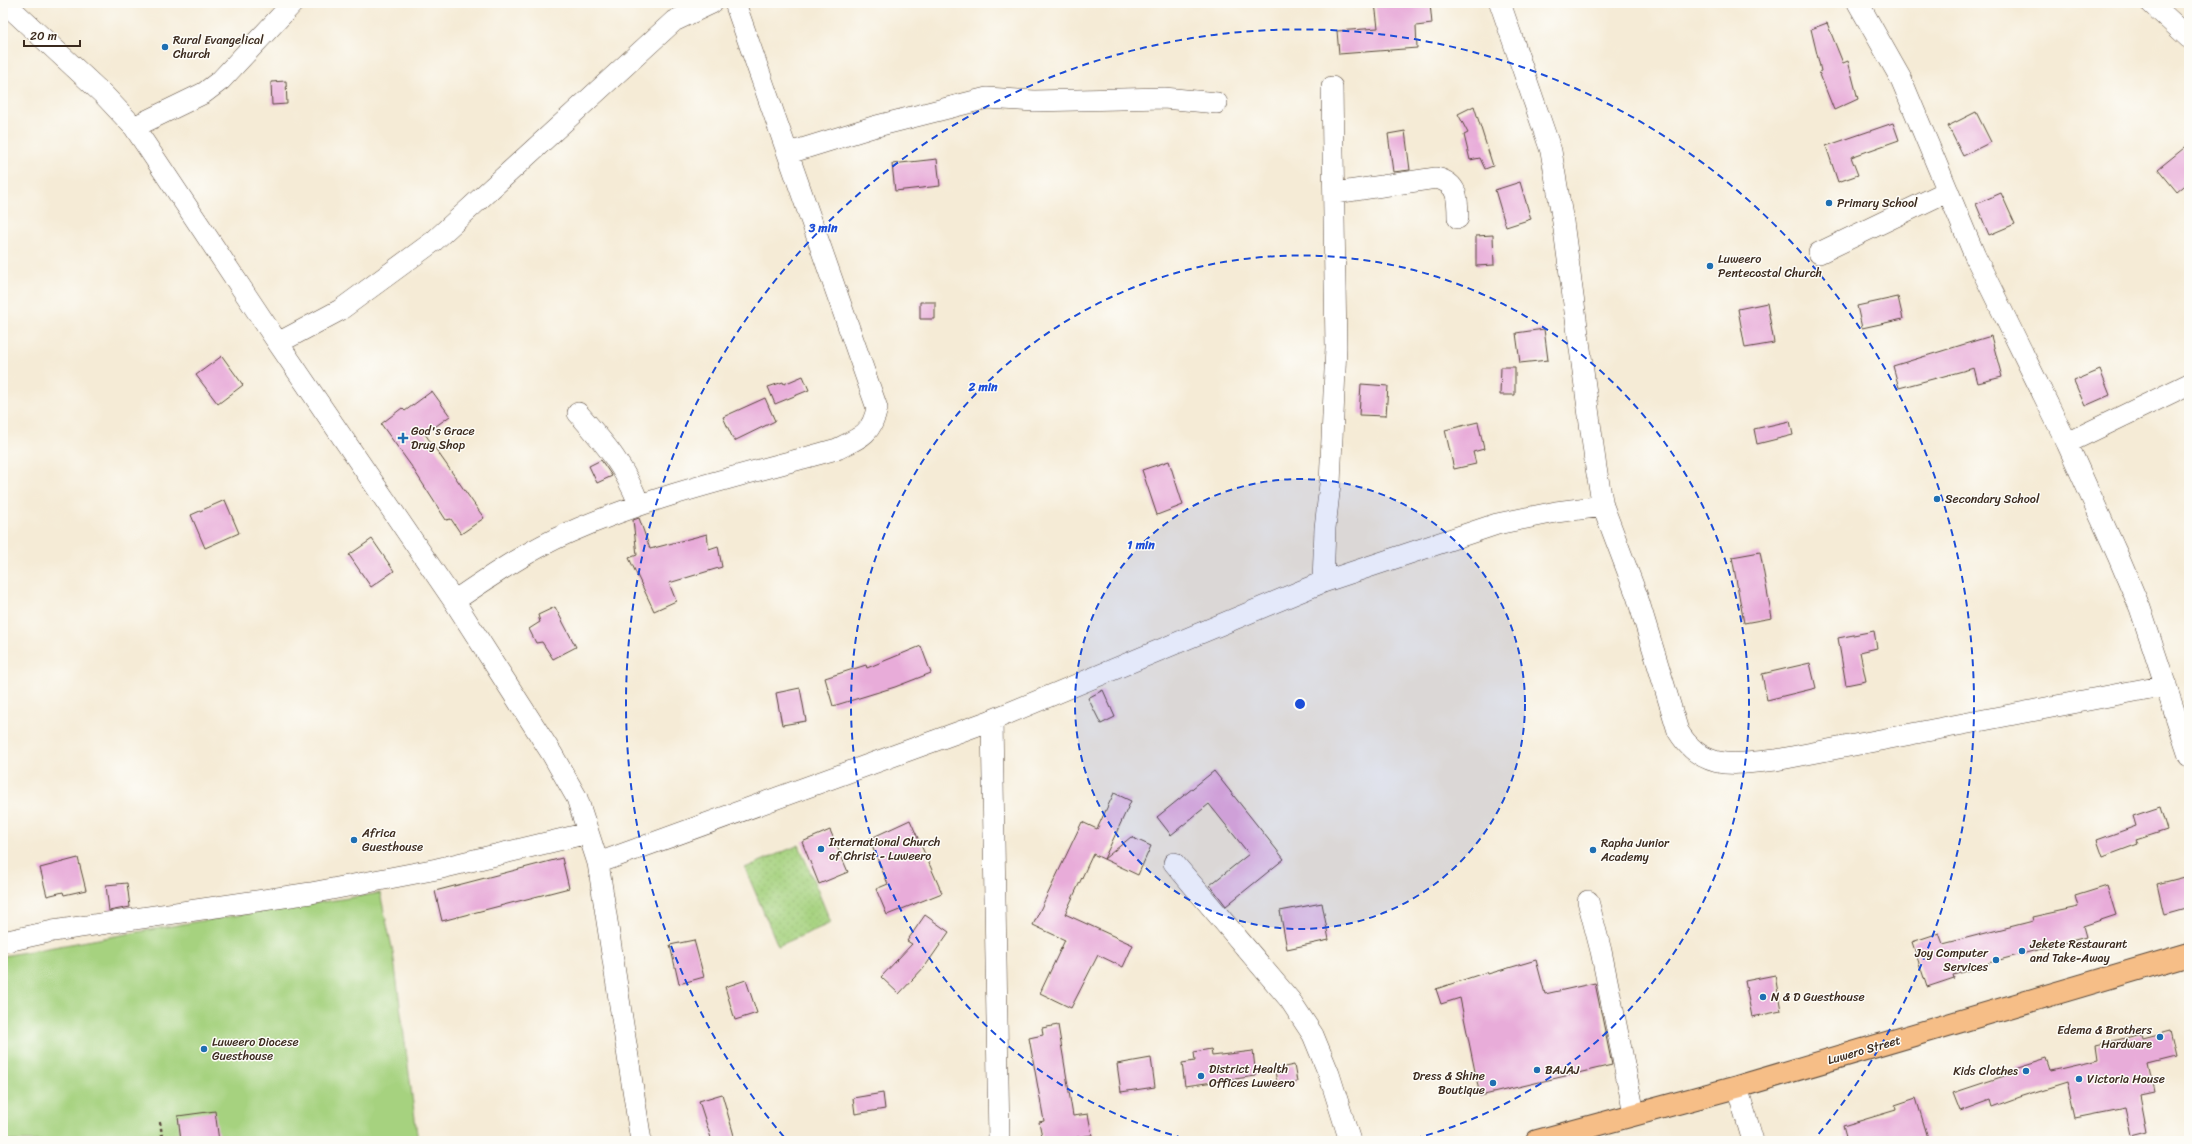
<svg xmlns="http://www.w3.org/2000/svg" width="2192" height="1144" font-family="Sriracha,sans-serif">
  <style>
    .grass { fill: url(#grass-dots); stroke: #707e4e }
    .park { fill: #a6d27f; stroke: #707e4e }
    .building { fill: #e8acd9 }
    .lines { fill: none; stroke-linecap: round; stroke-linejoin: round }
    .minor-casing { stroke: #57473a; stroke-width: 22 }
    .major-casing { stroke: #57473a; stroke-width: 24 }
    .path { stroke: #57473a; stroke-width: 2.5; stroke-dasharray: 3 3; stroke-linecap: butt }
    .minor { stroke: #fff; stroke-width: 21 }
    .major { stroke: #f6be87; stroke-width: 22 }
    .ring { fill: none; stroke: #1d4ed8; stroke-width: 2; stroke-dasharray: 7 5 }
    .poi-dot { fill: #1f6fb2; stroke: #fdfcf7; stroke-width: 1.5 }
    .labels { text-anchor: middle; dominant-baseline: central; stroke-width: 3; stroke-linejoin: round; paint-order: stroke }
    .poi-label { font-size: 12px; fill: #3b2a1e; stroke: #fdfcf7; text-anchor: start }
    .street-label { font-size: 12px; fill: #3b2a1e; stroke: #fdfcf7 }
    .centre { fill: #1d4ed8; stroke: #fdfcf7; stroke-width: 2 }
    .ring-label { font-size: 12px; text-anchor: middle; font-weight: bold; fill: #1d4ed8; stroke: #fdfcf7; stroke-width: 3; stroke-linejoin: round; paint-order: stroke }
  </style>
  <defs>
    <pattern id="grass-dots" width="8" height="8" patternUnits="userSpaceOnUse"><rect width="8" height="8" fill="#a6d27f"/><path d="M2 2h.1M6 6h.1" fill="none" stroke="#90b46d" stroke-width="1.8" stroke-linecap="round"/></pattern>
  </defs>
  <rect width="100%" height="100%" fill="#fdfcf7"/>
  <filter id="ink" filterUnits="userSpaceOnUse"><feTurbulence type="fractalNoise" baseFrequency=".025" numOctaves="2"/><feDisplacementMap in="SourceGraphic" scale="8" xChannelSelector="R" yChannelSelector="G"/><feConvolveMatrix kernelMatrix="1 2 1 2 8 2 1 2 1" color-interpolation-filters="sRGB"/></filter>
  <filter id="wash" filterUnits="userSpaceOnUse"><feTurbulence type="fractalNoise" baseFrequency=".012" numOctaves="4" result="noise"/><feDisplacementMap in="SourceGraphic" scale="16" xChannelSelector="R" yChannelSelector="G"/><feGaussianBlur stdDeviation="0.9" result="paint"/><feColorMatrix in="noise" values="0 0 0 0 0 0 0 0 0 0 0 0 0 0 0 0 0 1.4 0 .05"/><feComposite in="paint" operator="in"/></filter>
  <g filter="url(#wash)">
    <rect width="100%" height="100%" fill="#f5ebd6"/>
    <!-- grass -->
    <path class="grass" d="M799,845l32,78 -53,23 -33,-78z"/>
    <!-- park -->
    <path class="park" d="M380,893l13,59 25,189h-415v-185l191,-34z"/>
    <g id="blocks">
      <!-- building -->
      <path class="building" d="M1375,3h55l2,21 -16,2 1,22 -78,6 -2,-23 41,-3z
        M1827,23l16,40 5,-2 10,38 -24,11 -15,-38 2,-1 -10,-42z
        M286,81l1,23 -15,1 -1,-23z
        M1474,106l19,60 -8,3 -5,-11 -10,2 -6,-25 4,-2 -10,-19z
        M1976,112l15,30 -28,14 -15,-30z
        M1893,123l6,17 -48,17 7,18 -20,7 -12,-36z
        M1405,131l5,39 -17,2 -5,-38z
        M2189,144v38l-12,10 -19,-23z
        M937,159l3,27 -45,5 -3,-27z
        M1520,182l11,37 -25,8 -11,-37z
        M2001,193l14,31 -26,11 -13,-31z
        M1493,235l1,30 -18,1v-30z
        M1898,297l5,22 -41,9 -5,-22z
        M920,302h15v17h-15z
        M1767,303l7,40 -29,5 -7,-39z
        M1544,329l4,31 -28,3 -4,-30z
        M1991,336l11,41 -24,6 -4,-15 -75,20 -6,-22z
        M222,356l21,29 -25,19 -22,-29z
        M1501,367h14v28h-15z
        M2100,370l10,25 -25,11 -11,-25z
        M803,376l6,14 -34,14 -7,-17 15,-5 1,2z
        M1361,384l27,2 -2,30 -27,-1z
        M432,391l18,25 -25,18 59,84 -23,16 -10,-15 -5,1 -34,-53 -31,-43 21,-16 3,3z
        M765,398l10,23 -41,20 -11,-24z
        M1790,421l3,14 -36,9 -3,-15z
        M1478,422l6,27 -11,3 3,12 -22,5 -9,-39z
        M601,460l11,16 -15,7 -8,-17z
        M1169,461l14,44 -26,10 -15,-45z
        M225,500l14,33 -34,15 -14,-33z
        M639,518l11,31 57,-15 2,15 9,-3 4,21 -53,16 7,18 -22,10 -25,-53 8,-3 -4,-35z
        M372,539l22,32 -23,16 -22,-32z
        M1760,552l12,66 -28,5 -12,-66z
        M555,607l21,40 -23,12 -11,-17 -6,1 -7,-14 11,-7 -2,-7z
        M1874,631l3,17 -17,4 6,29 -20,4 -8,-47z
        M921,646l10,27 -36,14 -62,19 -8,-28 41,-13 1,3z
        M1810,663l6,25 -49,12 -5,-26z
        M800,688l6,33 -24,4 -6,-32z
        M1103,690l12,27 -14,7 -13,-26z
        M1214,771l70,88 -58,47 -16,-21 39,-31 -40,-50 -38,31 -14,-18z
        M1114,793l17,8 -27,58 27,-22 20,9 -13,29 -45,-21 -28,60 68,31 -10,22 -25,-12 -27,53 -31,-15 25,-53 -32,-15 49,-103 15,7z
        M2160,807l7,23 -31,10 2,4 -35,13 -6,-17 39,-14 -3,-10z
        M910,820l32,73 -55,22 -11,-26 12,-5 -19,-45z
        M830,830l18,42 -29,12 -17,-42z
        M78,858l8,32 -22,5 -1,-3 -16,4 -7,-28z
        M562,858l7,30 -127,33 -7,-30z
        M2189,876v32l-25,7 -7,-31z
        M127,883l3,24 -21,4 -3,-26z
        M2107,886l9,29 -33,11 3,11 -98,26 1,2 -36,10 1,3 -27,9 -15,-45 27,-9 4,11 90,-23 -1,-4 46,-10 -3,-11z
        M1322,903l7,37 -42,9 -7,-38z
        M925,915l24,17 -23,33 -27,29 -18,-17 31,-33 -5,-3z
        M694,940l10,37 -25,7 -9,-39z
        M1536,960l9,34 50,-11 17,82 -132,31 -20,-98 -19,6 -5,-15 51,-17 1,2z
        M1775,975l6,36 -29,6 -7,-36z
        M746,980l11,33 -22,7 -10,-33z
        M1058,1025l15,91 15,-2 4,21 -26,4v2h-23l-4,-19 5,-1 -15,-83 14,-3 -1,-7z
        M2170,1031l6,26 -28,7 6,28 -14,3 7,37 -16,4 -6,-28 -50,10 -8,-36 -48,15 -27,10 -2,-7 -30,11 -7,-18 63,-21 -1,-4 32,-10 4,12 47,-11 -2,-14 46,-11 1,4z
        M1211,1049l1,7 41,-5 3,25 -71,10 -3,-23 13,-2 -1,-9z
        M1151,1058l4,29 -34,5 -4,-28z
        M1294,1065l3,17 -20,3 -2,-16z
        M883,1093l2,16 -30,5 -2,-16z
        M722,1094l11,38 2,9h-23l-13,-40z
        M1916,1098l13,43h-82l-4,-15 53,-16 -1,-5z
        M215,1111l4,30h-38l-3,-25z"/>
    </g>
  </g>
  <g filter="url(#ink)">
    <use href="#blocks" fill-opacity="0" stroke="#57473a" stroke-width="1"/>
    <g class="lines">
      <defs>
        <path id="minor" d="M5,3l99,92 30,32 144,216 176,258 98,153 25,44 21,65 43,278
          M1500,3l51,148 12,71 33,246 7,38 34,90 41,135c25,41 56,33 98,29l390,-75
          M1858,3l43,76 74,177 92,187 51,113 22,52 49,148
          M2151,3l38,35
          M134,127l70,-34 17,-13 72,-77
          M789,153l84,-26 114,-29 47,3 130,-3 53,5
          M1335,193l101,-15c22,5 22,20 22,40
          M1819,253l129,-62
          M278,343l62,-33 94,-69 240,-220 38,-18
          M578,413c27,31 46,52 61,91
          M2067,443l122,-59
          M1323,582l2,-54 5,-44 6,-137 -4,-260
          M454,601c37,-25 73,-50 114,-68 86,-38 179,-59 269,-84 23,-11 35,-15 40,-41l-142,-405
          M992,720l7,421
          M598,863l394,-143 331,-138 174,-58 59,-12 47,-6
          M1174,863l116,137 23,35 16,39 21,67
          M1588,901l13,50 33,162
          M3,942l50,-11 258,-38 126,-24 151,-36
          M1737,1087l16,54"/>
        <path id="major" d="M1537,1141l200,-54 452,-133"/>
      </defs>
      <!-- minor casing -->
      <use href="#minor" class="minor-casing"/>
      <!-- major casing -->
      <use href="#major" class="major-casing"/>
      <!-- path -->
      <path class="path" d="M160,1122l3,19"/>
      <!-- minor -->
      <use href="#minor" class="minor"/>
      <!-- major -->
      <use href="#major" class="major"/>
    </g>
  </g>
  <!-- distance rings -->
  <circle cx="1300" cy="704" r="225" fill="#1d4ed8" fill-opacity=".12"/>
  <g class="ring">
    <circle cx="1300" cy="704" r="225"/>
    <path d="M1195 1141A449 449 0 1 1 1405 1141"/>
    <path d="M784 1137A674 674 0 1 1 1816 1137"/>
  </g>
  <!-- markers -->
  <g class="poi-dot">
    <circle cx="165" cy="47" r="4"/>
    <circle cx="1829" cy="203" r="4"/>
    <circle cx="1710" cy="266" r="4"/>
    <path d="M401 432h4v4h4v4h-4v4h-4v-4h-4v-4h4z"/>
    <circle cx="1937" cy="499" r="4"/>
    <circle cx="354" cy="840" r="4"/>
    <circle cx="821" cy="849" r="4"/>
    <circle cx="1593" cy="850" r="4"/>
    <circle cx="2022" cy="951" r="4"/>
    <circle cx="1996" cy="960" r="4"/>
    <circle cx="1763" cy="997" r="4"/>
    <circle cx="2160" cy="1037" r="4"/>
    <circle cx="204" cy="1049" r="4"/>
    <circle cx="1537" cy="1070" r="4"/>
    <circle cx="2026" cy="1071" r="4"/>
    <circle cx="1201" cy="1076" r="4"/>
    <circle cx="2079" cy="1079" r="4"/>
    <circle cx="1493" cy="1083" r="4"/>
  </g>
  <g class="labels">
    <!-- poi labels -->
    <g class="poi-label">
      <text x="173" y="40">Rural Evangelical<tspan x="173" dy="14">Church</tspan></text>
      <text x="1837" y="203">Primary School</text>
      <text x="1718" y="259">Luweero<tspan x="1718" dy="14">Pentecostal Church</tspan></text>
      <text x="411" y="431">God's Grace<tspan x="411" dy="14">Drug Shop</tspan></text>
      <text x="1945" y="499">Secondary School</text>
      <text x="362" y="833">Africa<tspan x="362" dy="14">Guesthouse</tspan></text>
      <text x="829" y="842">International Church<tspan x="829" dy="14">of Christ - Luweero</tspan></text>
      <text x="1601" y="843">Rapha Junior<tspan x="1601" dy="14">Academy</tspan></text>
      <text x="2030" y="944">Jekete Restaurant<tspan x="2030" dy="14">and Take-Away</tspan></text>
      <text x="1988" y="953" text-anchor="end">Joy Computer<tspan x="1988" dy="14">Services</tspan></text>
      <text x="1771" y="997">N &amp; D Guesthouse</text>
      <text x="2152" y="1030" text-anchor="end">Edema &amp; Brothers<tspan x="2152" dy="14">Hardware</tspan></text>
      <text x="212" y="1042">Luweero Diocese<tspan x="212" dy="14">Guesthouse</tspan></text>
      <text x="1209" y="1069">District Health<tspan x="1209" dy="14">Offices Luweero</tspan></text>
      <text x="1545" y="1070">BAJAJ</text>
      <text x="2018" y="1071" text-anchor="end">Kids Clothes</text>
      <text x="1485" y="1076" text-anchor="end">Dress &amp; Shine<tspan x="1485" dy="14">Boutique</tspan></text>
      <text x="2087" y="1079">Victoria House</text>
    </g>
    <!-- street labels -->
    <g class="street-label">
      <text transform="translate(1864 1050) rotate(-16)">Luwero Street</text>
    </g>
  </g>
  <circle cx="1300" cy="704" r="6" class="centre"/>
  <g class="ring-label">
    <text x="823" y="232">3 min</text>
    <text x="983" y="391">2 min</text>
    <text x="1141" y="549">1 min</text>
  </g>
  <!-- margin -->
  <rect width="2192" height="1144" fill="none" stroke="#fdfcf7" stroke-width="16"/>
  <!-- scale -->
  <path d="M24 40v6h56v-6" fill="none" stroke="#3b2a1e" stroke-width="2"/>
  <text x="30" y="40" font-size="12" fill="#3b2a1e" stroke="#fdfcf7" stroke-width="3" paint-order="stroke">20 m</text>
</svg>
